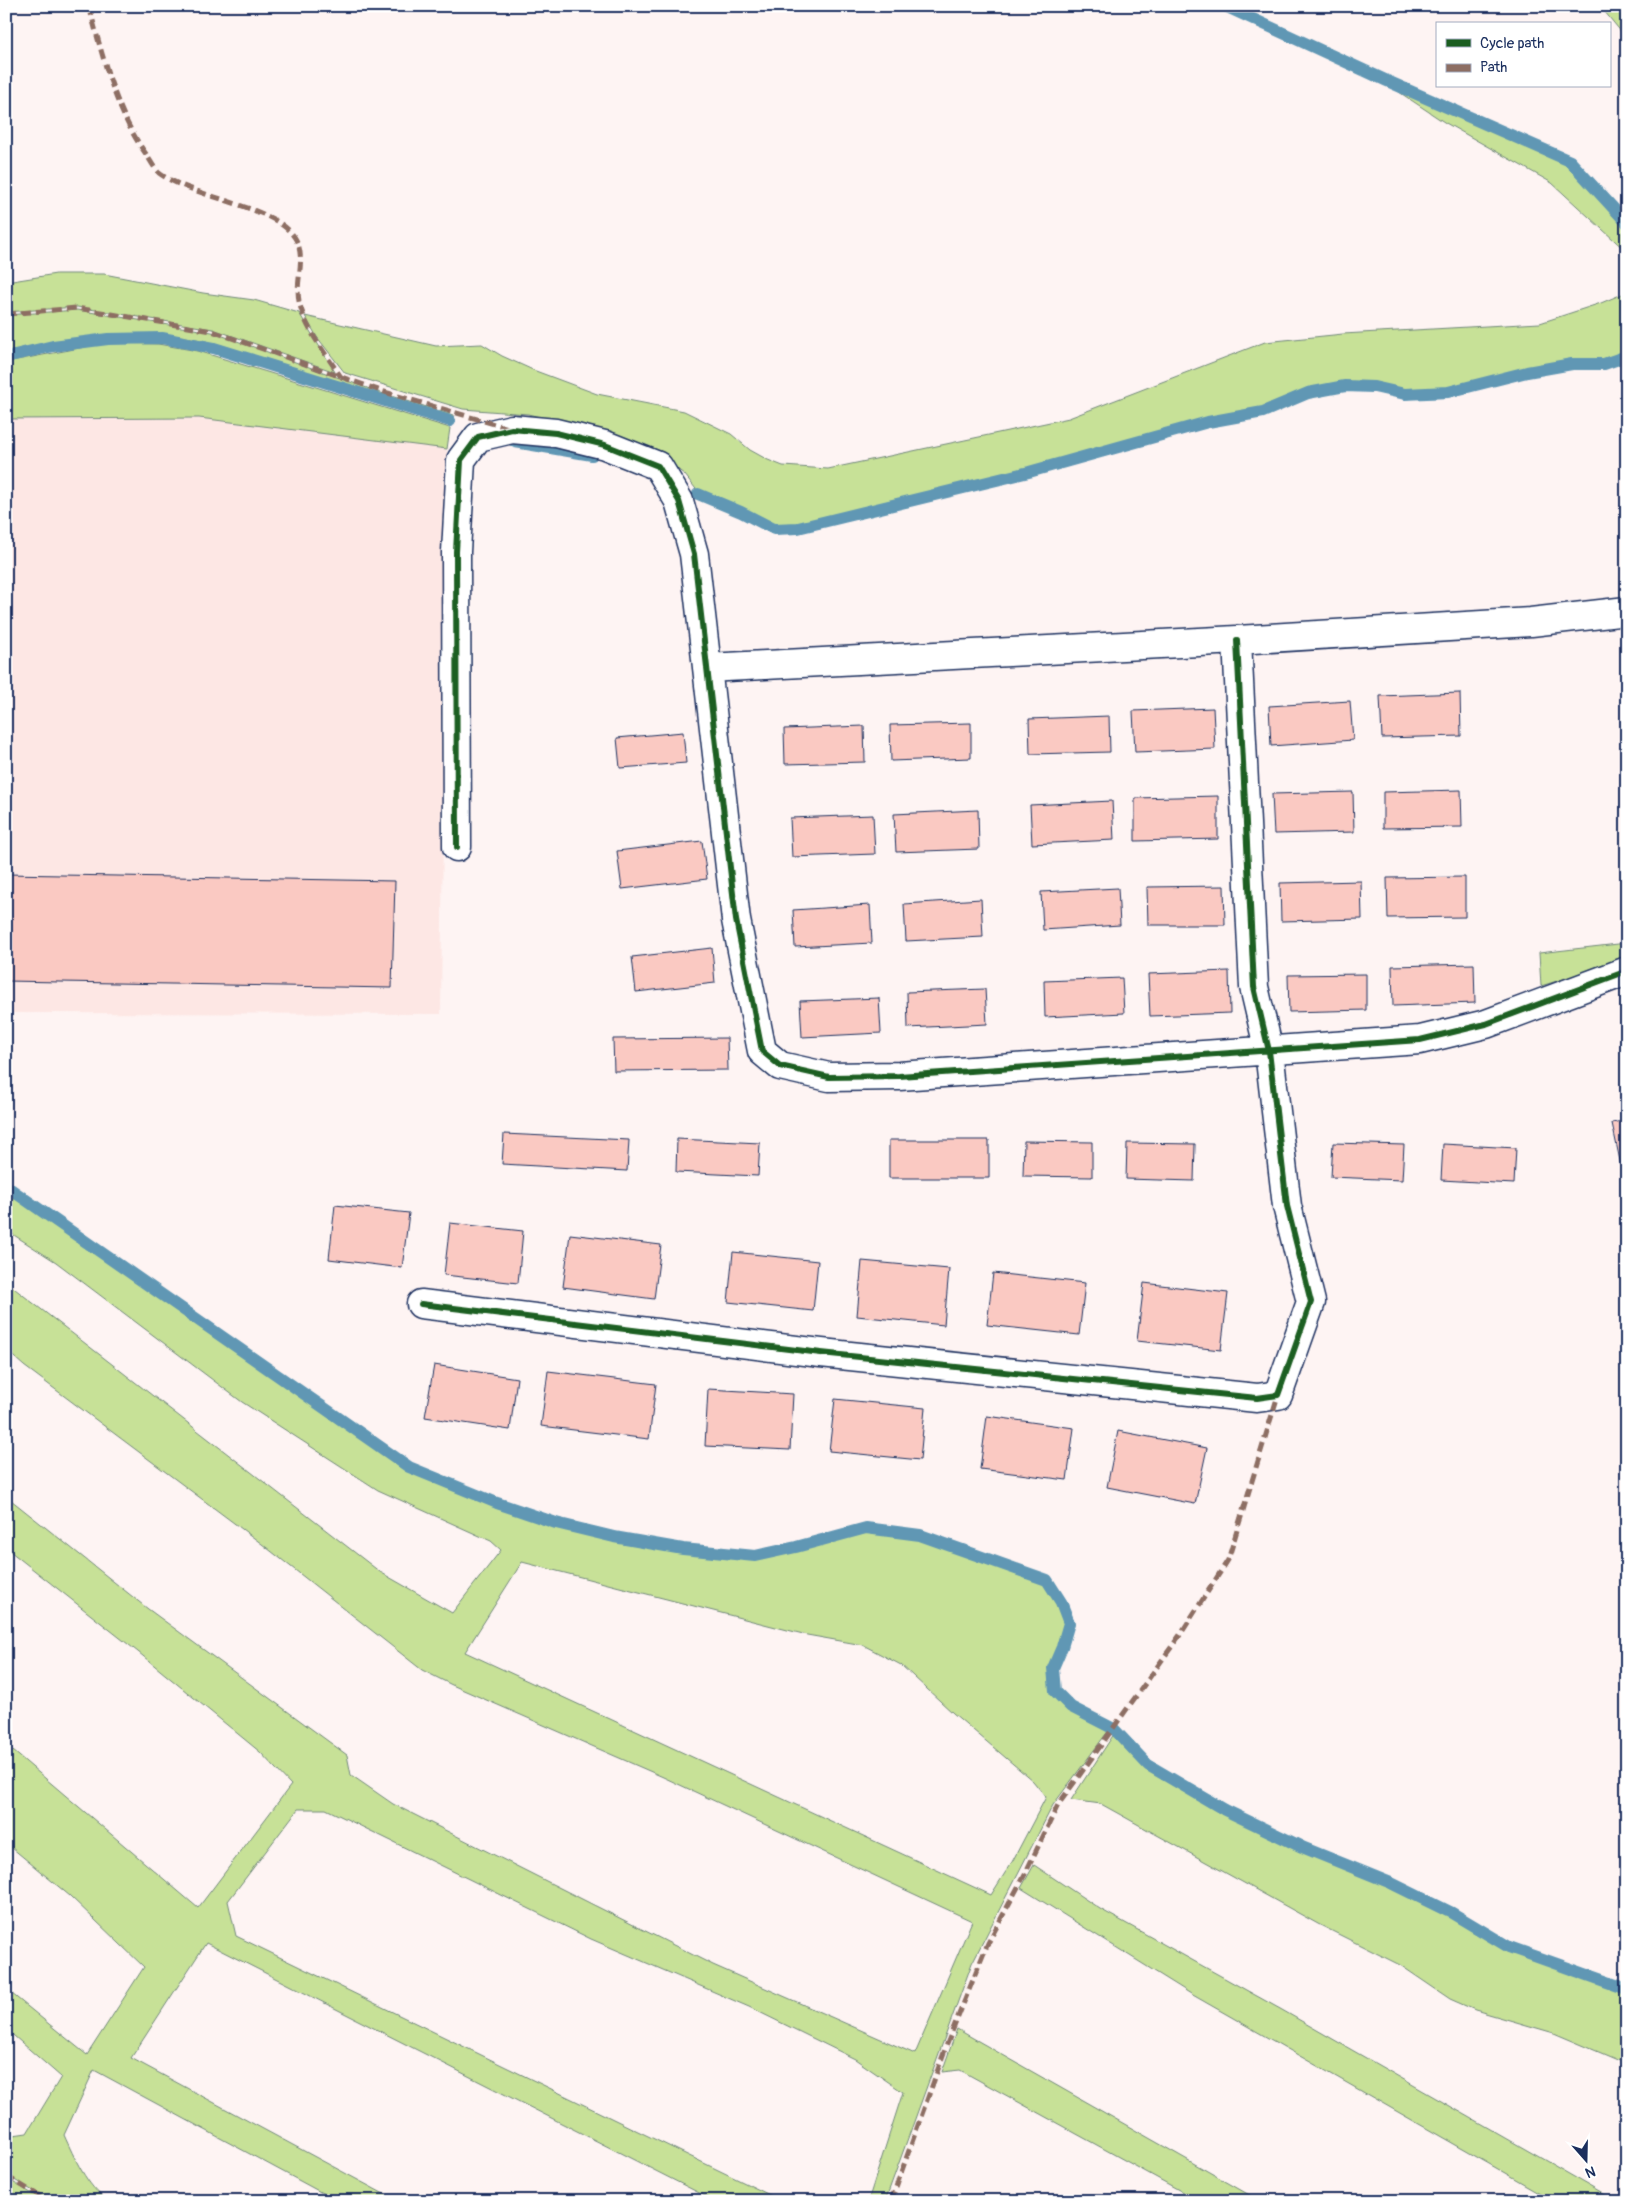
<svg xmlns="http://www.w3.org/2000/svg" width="1633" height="2207" font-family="Pangolin,sans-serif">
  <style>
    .built { fill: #fde7e4 }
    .green { fill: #c7e197; stroke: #71887a; fill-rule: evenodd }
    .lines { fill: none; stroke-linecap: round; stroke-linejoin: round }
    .stream { stroke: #6097b4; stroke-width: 12 }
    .building { fill: #fac9c2; stroke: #1b2f5e }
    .street-casing { stroke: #1b2f5e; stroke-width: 31 }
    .street { stroke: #fff; stroke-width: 28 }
    .quiet { stroke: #8d6e63; stroke-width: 5; stroke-dasharray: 10 5; stroke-linecap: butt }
    .cycleway-casing { stroke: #fff; stroke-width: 9 }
    .cycleway { stroke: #1b5e20; stroke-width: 6 }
  </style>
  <rect width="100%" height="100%" fill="#fef4f3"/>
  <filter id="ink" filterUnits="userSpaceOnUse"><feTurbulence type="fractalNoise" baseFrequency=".02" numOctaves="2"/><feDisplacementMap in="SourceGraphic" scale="10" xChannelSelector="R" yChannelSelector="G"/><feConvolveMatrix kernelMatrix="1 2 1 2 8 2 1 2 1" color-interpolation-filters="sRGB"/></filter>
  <g filter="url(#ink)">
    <!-- built -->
    <path class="built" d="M199,418l248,31 -6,565 -435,-1v-594z"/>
    <!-- green -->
    <path class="green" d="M1600,6h27v33z
      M1384,82l184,81 59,64v25l-75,-69 -108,-61z
      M56,274h48l99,19 51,7 45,13 36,59 -122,-43 -136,-22 -71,5v-30z
      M1627,292v63l-23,8 -32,-1 -46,8 -78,21 -43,2 -31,-8 -29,-1 -37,7 -46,19 -55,10 -179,50 -230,56h-24l-75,-33 -14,-18 -19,-15 -32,-19 -106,-27 -65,-5 -118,-36 -28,-36 -12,-21 131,30 46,-2 20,12 31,14 64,24 87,17 47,23 19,16 18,10 15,6 45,3 241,-51 196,-76 78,-8 197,-11 61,-20z
      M77,310l135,22 169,61 72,22v3l-232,-73c-19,-5 -40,-10 -60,-11 -52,-2 -104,9 -155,20v-39z
      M106,343l52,1 40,7 252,77 -3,21 -248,-31 -193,1v-57z
      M1627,943v16l-86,27 -2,-33z
      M6,1188l402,281 88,35 60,22 57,13 69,12 73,7 42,-8 70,-20 52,8 126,44 14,21 7,20 -6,24 -10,20 3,25 17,16 39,22 -56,75 -81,158 -87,238h-17l35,-109 -48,-33 -106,-52 -158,-68 -265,-130h-28l-70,92 8,35 546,265h-67l-509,-258 -75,115 266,143h-60l-243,-131 -30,65c10,22 23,52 44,66h-58l-44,-26v-39l21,-3 34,-56 -55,-48v-40l81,66 57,-88 -74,-71 -64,-53v-98l192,163 93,-123 -31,-33 -122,-100 -132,-104v-52l142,113 199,146 4,20 42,29 320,161 202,89 57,-133 -309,-144 -211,-92 -30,-15 -160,-126 -238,-178 -18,-16v-68l374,290 72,41 49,-63 -10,-9 -113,-51 -136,-88 -186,-140 -50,-32zM522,1562l285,73 56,10 38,20 52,48 80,68 13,16 -34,65 -21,33 -526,-243z
      M1114,1734l33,33 77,45 77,37 89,36 61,30 58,34 118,41v74l-73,-31 -79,-23 -25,-11 -50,-34 -82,-41 -217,-120 -30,-4z
      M1034,1865l66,44 182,101 334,191h-62l-363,-207 -170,-106z
      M957,2029l303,172h-61l-239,-131 -18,2z
      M6,2178l38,23h-38z"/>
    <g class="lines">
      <!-- stream -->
      <path class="stream" d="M1225,6l160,74 185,81 57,62
        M6,357l47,-11 55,-7 54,-1 52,10 236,73
        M515,442l77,13
        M698,494l43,18 33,17 24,-1 231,-56 179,-50 55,-10 45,-19 37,-7 29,1 31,7 43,-2 79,-20 45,-8h32l23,-8
        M6,1186l403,281 88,36 59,20 58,14 69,12 72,7 41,-9 70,-19 54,7 127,45 14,22 8,21 -7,24 -9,21 2,23 16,16 43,22 34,36 77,45 77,37 89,36 61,30 57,34 118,42"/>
    </g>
    <!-- building -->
    <path class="building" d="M1460,693l1,43 -79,2 -2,-42z
      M1350,701l3,39 -82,6 -2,-40z
      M1213,708l2,41 -80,3 -2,-41z
      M1109,716l1,36 -80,2 -1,-35z
      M971,723v35l-80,3 -1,-36z
      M864,726l1,36 -80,2 -1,-35z
      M683,732l3,31 -66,5 -3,-30z
      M1461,790l1,37 -79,1v-36z
      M1353,792l1,40 -80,2 -2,-40z
      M1218,796v43l-83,2v-43z
      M1112,801l2,39 -82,4 -2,-39z
      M978,810l1,39 -83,3 -2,-38z
      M873,815l2,39 -83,3 -2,-39z
      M702,841l5,38 -85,10 -5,-38z
      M6,874l389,7 -3,107 -386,-7z
      M1465,877v40l-77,1 -1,-40z
      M1361,881l1,38 -81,2 -1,-38z
      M1224,886l1,39h-77l-1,-38z
      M1118,888l2,37 -77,5 -2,-38z
      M981,899l2,38 -77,4 -2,-37z
      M870,905l2,38 -77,4 -2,-37z
      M712,948l3,35 -79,9 -4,-35z
      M1474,964l1,39 -82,3 -1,-40z
      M1229,971l1,42 -80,3 -2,-42z
      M1366,974v36l-77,2 -1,-37z
      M1122,978l2,35 -79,4 -1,-36z
      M985,989l2,35 -79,4 -1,-36z
      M879,998l2,35 -79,4 -2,-36z
      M727,1038l1,32 -114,1 -1,-32z
      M1627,1120v54l-4,1 -11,-52z
      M504,1134l125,6 -2,31 -125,-7z
      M677,1139l83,4 -2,33 -82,-4z
      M889,1140h100v38h-100z
      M1024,1141l68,1v35l-69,-1z
      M1127,1143l68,1 -1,37 -68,-2z
      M1333,1143l71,2 -2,35 -71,-3z
      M1443,1144l73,4 -2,36 -73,-4z
      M335,1205l74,8 -7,55 -73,-9z
      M450,1223l73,8 -5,52 -74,-8z
      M570,1234l91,11 -7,54 -91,-12z
      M733,1252l85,9 -5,50 -85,-9z
      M862,1261l87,8 -5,56 -87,-9z
      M993,1273l92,10 -6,52 -92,-10z
      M1144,1283l84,10 -7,57 -84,-9z
      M434,1365l83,13 -7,52 -85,-13z
      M548,1371l108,13 -7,55 -108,-13z
      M708,1389l85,5 -3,56 -85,-4z
      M835,1399l90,9 -5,52 -91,-9z
      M987,1416l87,12 -7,52 -87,-11z
      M1118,1431l89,17 -12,56 -88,-17z"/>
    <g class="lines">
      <defs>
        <path id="street" d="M707,668l530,-28 294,-18 96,-11
          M457,847l-1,-295 5,-92 17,-23 34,-8 44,4 49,12 53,21 21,35 15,53 42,366 26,131 18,15 49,11 70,-1 521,-36 66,-16 141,-53
          M421,1304l400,49 436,45 21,-3 33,-93 -24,-96 -18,-155 -15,-64 -17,-347"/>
      </defs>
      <!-- street casing -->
      <use href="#street" class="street-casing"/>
      <!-- street -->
      <use href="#street" class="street"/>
      <!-- quiet -->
      <path class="quiet" d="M89,6c14,51 26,105 57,148 4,6 8,14 13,19 33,25 116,32 136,65 12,20 0,42 4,63 6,28 27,53 42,76
        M6,314l71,-6 135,23 169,60 127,37
        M6,2176l42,25
        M891,2201l56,-157 41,-101 37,-69 33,-69 122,-170 48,-75 50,-165"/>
      <defs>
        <path id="cycleway" d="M457,847l-1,-295 5,-92 17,-23 34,-8 44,4 49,12 53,21 21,35 15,53 42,366 26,131 18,15 49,11 70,-1 521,-36 66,-16 141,-53
          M421,1304l400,49 436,45 21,-3 33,-93 -24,-96 -18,-155 -15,-64 -17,-347"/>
      </defs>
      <!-- cycleway casing -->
      <use href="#cycleway" class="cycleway-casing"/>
      <!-- cycleway -->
      <use href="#cycleway" class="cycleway"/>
    </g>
  </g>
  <!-- margin -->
  <rect width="1633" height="2207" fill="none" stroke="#fff" stroke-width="25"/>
  <rect x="12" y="12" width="1608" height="2182" fill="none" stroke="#1b2f5e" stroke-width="2" filter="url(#ink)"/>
  <!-- legend -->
  <rect x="1436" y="22" width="175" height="65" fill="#ffffff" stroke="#a4acbf"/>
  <rect x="1446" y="39" width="25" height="8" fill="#1b5e20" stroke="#a4acbf"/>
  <text x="1480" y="48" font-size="15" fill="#1b2f5e">Cycle path</text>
  <rect x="1446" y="64" width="25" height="8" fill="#8d6e63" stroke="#a4acbf"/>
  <text x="1480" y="72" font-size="15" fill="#1b2f5e">Path</text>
  <!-- north arrow -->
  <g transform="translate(1586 2160) rotate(160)" stroke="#ffffff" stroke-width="4" paint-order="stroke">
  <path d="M0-4L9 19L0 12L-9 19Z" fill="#1b2f5e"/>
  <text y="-8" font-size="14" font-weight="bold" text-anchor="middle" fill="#1b2f5e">N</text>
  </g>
</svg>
